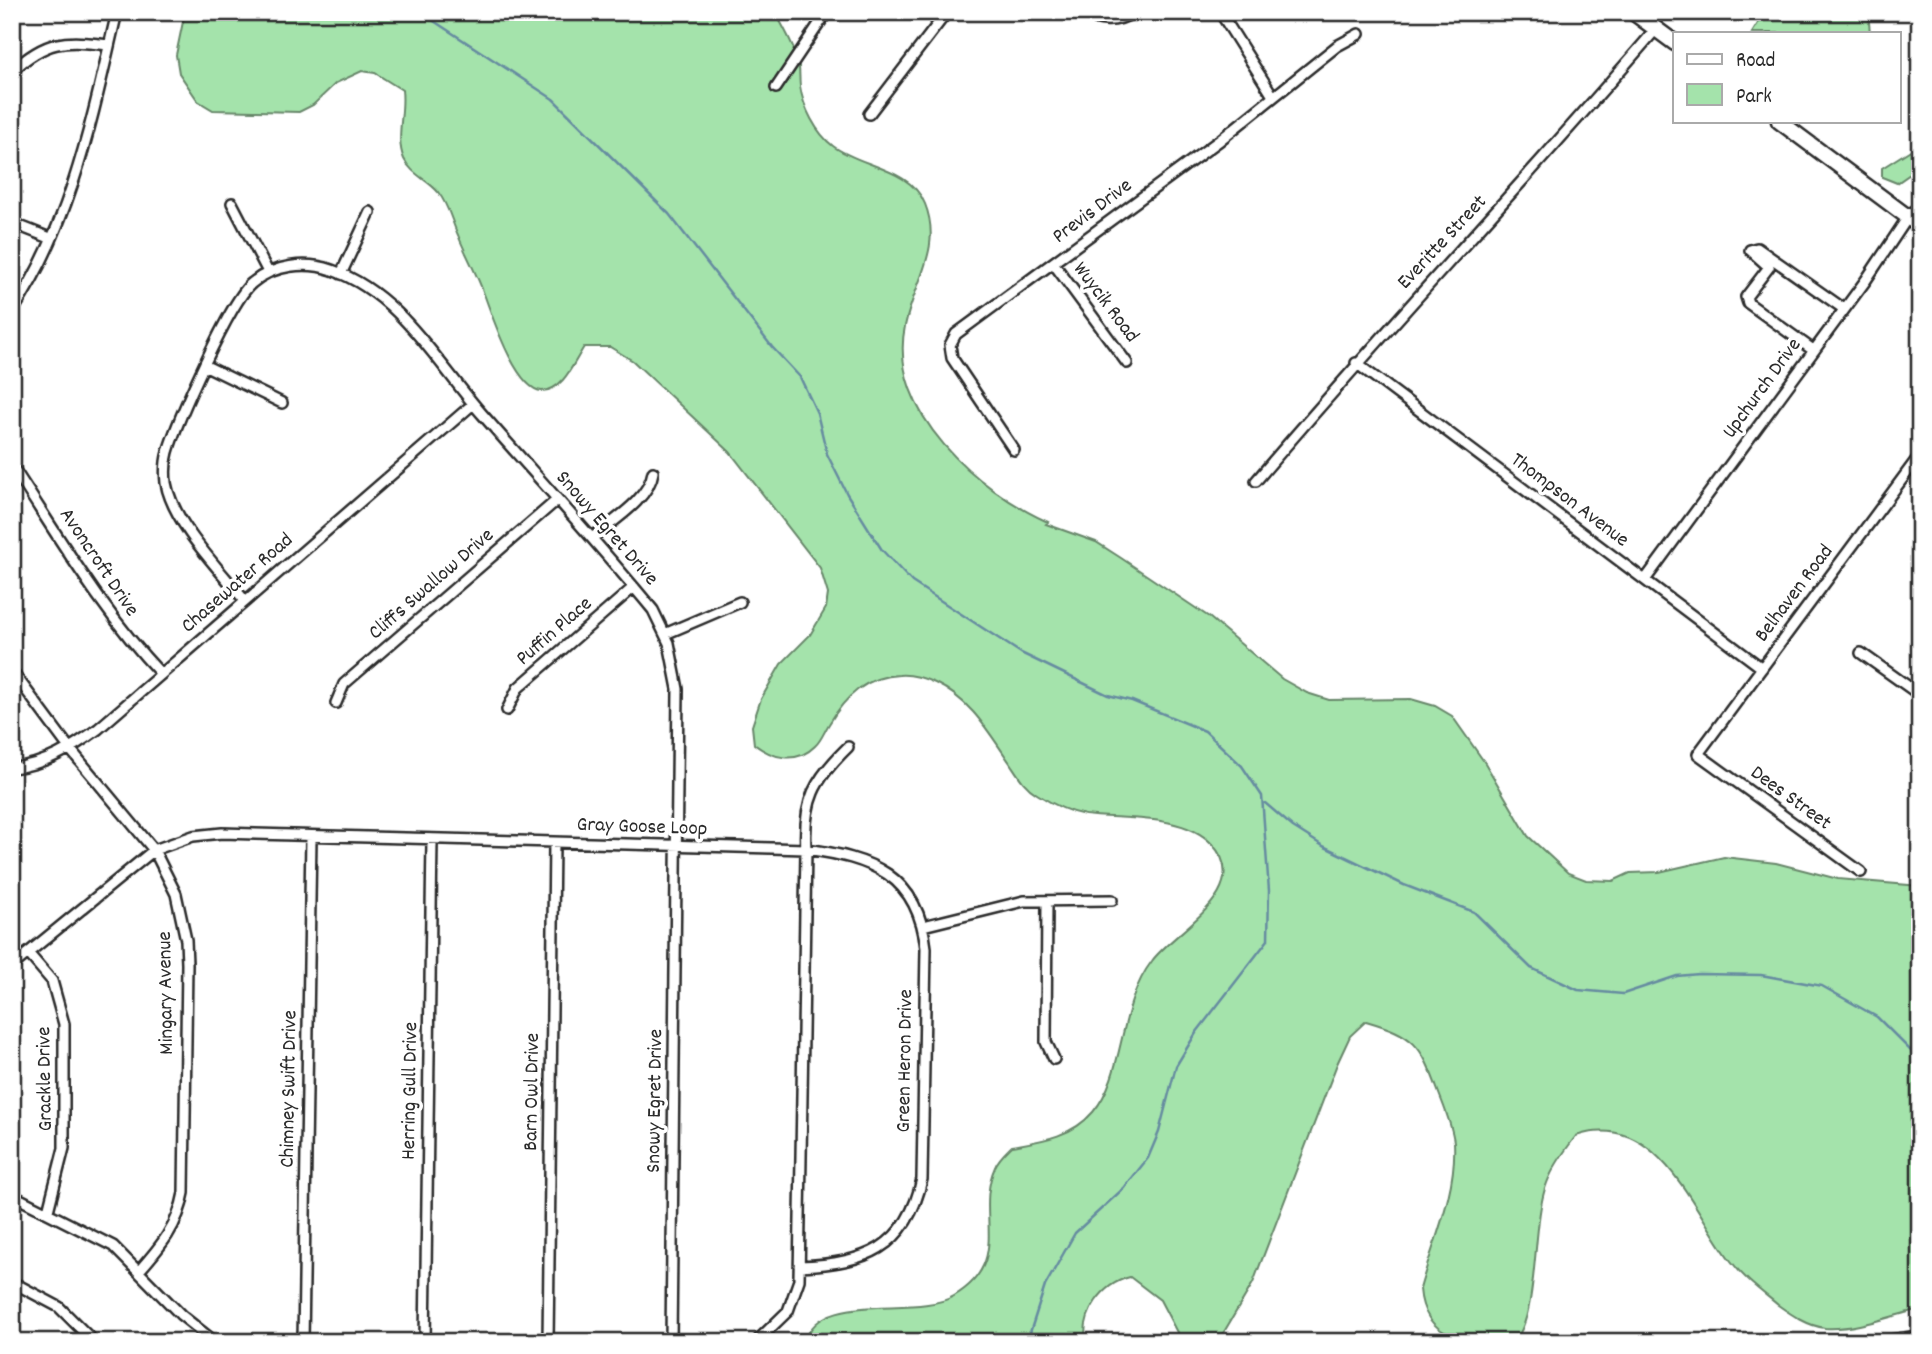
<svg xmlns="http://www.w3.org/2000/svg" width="1932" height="1354" font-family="Dekko,sans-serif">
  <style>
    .green { fill: #a4e3ab; stroke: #68876b; stroke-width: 2 }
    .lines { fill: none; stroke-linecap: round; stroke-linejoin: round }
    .stream { stroke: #668ca0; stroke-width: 2.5 }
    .minor-casing { stroke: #2b2b2b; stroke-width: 14 }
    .tertiary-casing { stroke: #2b2b2b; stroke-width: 16 }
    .primary-casing { stroke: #2b2b2b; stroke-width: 19 }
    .minor { stroke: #fff; stroke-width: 9 }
    .tertiary { stroke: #fff; stroke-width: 10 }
    .primary { stroke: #fff; stroke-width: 14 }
    .rail-casing { stroke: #2b2b2b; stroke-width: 5 }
    .rail { stroke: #fff; stroke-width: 2.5; stroke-dasharray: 8; stroke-linecap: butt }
    .labels { text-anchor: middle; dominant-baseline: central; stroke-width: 7; stroke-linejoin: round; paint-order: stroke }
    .street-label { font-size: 21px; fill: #2b2b2b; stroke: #fff }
  </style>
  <rect width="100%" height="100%" fill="#fff"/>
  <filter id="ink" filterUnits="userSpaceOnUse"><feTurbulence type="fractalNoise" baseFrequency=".0143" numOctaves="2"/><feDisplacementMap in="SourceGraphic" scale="14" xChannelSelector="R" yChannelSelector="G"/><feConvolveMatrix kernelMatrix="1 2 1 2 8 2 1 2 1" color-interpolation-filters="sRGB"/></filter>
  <g filter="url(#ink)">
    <!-- green -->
    <path class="green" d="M185,12h590c9,16 18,31 23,48 2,9 1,18 2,26 3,21 16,47 33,60 28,21 78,22 92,58 18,45 -11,78 -20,122 -18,86 74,165 143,196l-2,2 50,18 25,16 88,59 73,62 25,14 22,7 82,-1 24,7 17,10 33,47 43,73 40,37 18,7 27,1 17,-8 29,-1 65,-15 52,6 62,16 82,7v423c-30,7 -64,21 -95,19 -17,-2 -33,-13 -47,-23 -17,-14 -34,-26 -47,-44 -39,-51 -73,-152 -155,-125 -11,14 -23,31 -29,47 -16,40 -7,135 -34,159 -42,0 -89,1 -93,-53 13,-47 37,-97 34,-147 -2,-17 -10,-35 -16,-51 -17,-47 -24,-56 -72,-70l-16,15 -13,28 -84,219 -35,59h-36l-22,-42 -30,-23c-28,7 -49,36 -44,65h-281c14,-54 110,-23 149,-46 59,-35 20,-82 41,-129 3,-8 11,-15 17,-21 29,-5 60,-9 81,-34 33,-39 24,-105 59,-151 21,-30 104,-70 60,-117 -29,-31 -90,-24 -127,-29 -18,-3 -33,-11 -48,-21 -13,-8 -19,-19 -27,-31 -22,-32 -39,-63 -75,-80 -11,-5 -24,-9 -36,-8 -33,1 -54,22 -70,49 -4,6 -8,17 -14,22 -19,19 -43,12 -61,-2l-2,-18 9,-27 20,-35 29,-29 16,-27 2,-14 -8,-26 -90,-116 -97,-91 -23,-14h-26c-10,15 -21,44 -42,44 -26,-1 -50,-76 -58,-97 -7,-20 -18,-39 -26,-59 -7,-15 -9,-29 -20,-43 -10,-12 -27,-18 -34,-33 -9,-21 1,-47 -2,-69l-27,-17 -13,-2 -26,12 -23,22 -14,7 -86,-2 -15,-9 -19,-28 -3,-18z
      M1765,12h103l2,21h-118z
      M1920,144v23l-23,16 -15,-6v-9z"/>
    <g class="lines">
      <!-- stream -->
      <path class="stream" d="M420,12l133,87 116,115 103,133 28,30 17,36 10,41 20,40 35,56 30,32 109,71 87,42 24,6 73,30 37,35 20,30 7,95 -1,49 -72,93 -20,33 -17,66 -11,26 -24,30 -49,45 -30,53 -18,56
        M1265,803l28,24 30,19 81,39 70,27 57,56 47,22 45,4 54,-18 22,-2 62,1 61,11 55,31 43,43"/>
      <defs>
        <path id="minor" d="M1080,12c19,10 35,12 54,0
          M1220,12l53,84
          M12,71c35,-32 52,-31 97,-26
          M776,88l51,-76
          M869,114l78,-102
          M232,203l36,69
          M12,223l38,15
          M1054,264l73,99
          M341,274l29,-62
          M12,312c60,-88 81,-198 105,-300
          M1813,350l-65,-47 -2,-6 23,-30 -19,-17 7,-2 87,61
          M1356,363l406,305
          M206,366l76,37
          M1014,450l-62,-92 -2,-13 6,-11 264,-194 117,-94 22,-12
          M12,466c47,71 90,146 149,208
          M1256,481c130,-153 269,-299 400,-452
          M592,538c20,-17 57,-38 61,-66
          M1645,580l221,-300 42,-63
          M245,601c-25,-31 -72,-78 -79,-118 -1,-10 -1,-21 2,-31 9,-31 62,-151 84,-169 21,-18 54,-22 80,-13 68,24 105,93 150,144 57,65 116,129 171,196l16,33 9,46 -7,653
          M665,634l75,-32
          M1861,653l59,42
          M12,671l58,78 84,101 22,44 10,46 1,24 -3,229c-6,33 -23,53 -45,78
          M336,703l8,-19 213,-184
          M507,710l11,-22 116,-101
          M12,768c33,-3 60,-20 86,-39l375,-325
          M1861,872l-163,-118 222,-299
          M1047,902l-1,140 8,17
          M923,926l101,-25 88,-1
          M28,953l24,28 12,43v124l-16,63
          M12,966l142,-116 39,-14 29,-3 584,16 -7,431 -11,31 -32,31
          M12,1195l101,51 68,69 34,27
          M799,1266c65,-2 108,-17 123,-87l4,-231c-8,-74 -55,-90 -120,-99 -3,-48 8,-69 42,-102
          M12,1282l47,25 35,35
          M303,1342l8,-505
          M425,1342l7,-502
          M548,1342l6,-499"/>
        <path id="tertiary" d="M1908,217l12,-10"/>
        <path id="primary" d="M1633,12l42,31
          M1779,121l141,105"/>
      </defs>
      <!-- minor casing -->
      <use href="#minor" class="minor-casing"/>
      <!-- tertiary casing -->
      <use href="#tertiary" class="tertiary-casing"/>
      <!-- primary casing -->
      <use href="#primary" class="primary-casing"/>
      <!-- minor -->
      <use href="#minor" class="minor"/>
      <!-- tertiary -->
      <use href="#tertiary" class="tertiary"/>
      <!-- primary -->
      <use href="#primary" class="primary"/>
      <defs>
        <path id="rail" d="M1849,1342l71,-11"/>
      </defs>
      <!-- rail casing -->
      <use href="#rail" class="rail-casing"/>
      <!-- rail -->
      <use href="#rail" class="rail"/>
    </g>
  </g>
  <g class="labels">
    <!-- street labels -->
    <g class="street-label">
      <text transform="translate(1093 212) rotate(-37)">Previs Drive</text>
      <text transform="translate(1443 243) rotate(-47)">Everitte Street</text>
      <text transform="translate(1105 303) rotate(53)">Wuycik Road</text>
      <text transform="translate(1763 389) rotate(-54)">Upchurch Drive</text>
      <text transform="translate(1569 501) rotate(37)">Thompson Avenue</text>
      <text transform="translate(606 529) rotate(49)">Snowy Egret Drive</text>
      <text transform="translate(98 563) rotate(56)">Avoncroft Drive</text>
      <text transform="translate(238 584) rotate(-41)">Chasewater Road</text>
      <text transform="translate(432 585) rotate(-41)">Cliffs Swallow Drive</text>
      <text transform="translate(1795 594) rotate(-53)">Belhaven Road</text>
      <text transform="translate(555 632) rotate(-41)">Puffin Place</text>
      <text transform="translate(1790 799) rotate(36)">Dees Street</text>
      <text transform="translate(642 828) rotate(2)">Gray Goose Loop</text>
      <text transform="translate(167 993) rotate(-91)">Mingary Avenue</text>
      <text transform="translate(906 1061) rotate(-89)">Green Heron Drive</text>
      <text transform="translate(46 1079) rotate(-91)">Grackle Drive</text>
      <text transform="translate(290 1089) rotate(-89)">Chimney Swift Drive</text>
      <text transform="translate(411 1091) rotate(-89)">Herring Gull Drive</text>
      <text transform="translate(533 1092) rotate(-89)">Barn Owl Drive</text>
      <text transform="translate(656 1101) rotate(-89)">Snowy Egret Drive</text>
    </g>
  </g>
  <!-- margin -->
  <rect width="1932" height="1354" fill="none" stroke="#fff" stroke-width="42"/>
  <rect x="21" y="21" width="1890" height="1312" fill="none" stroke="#2b2b2b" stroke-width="2.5" filter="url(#ink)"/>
  <!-- legend -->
  <rect x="1673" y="32" width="228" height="91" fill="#ffffff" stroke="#aaaaaa" stroke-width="2"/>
  <rect x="1687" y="54" width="35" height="10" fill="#ffffff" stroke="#aaaaaa" stroke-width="2"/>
  <text x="1736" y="66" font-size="21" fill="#2b2b2b">Road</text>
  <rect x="1687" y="84" width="35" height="21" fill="#a4e3ab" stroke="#aaaaaa" stroke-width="2"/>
  <text x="1736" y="102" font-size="21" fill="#2b2b2b">Park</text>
</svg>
